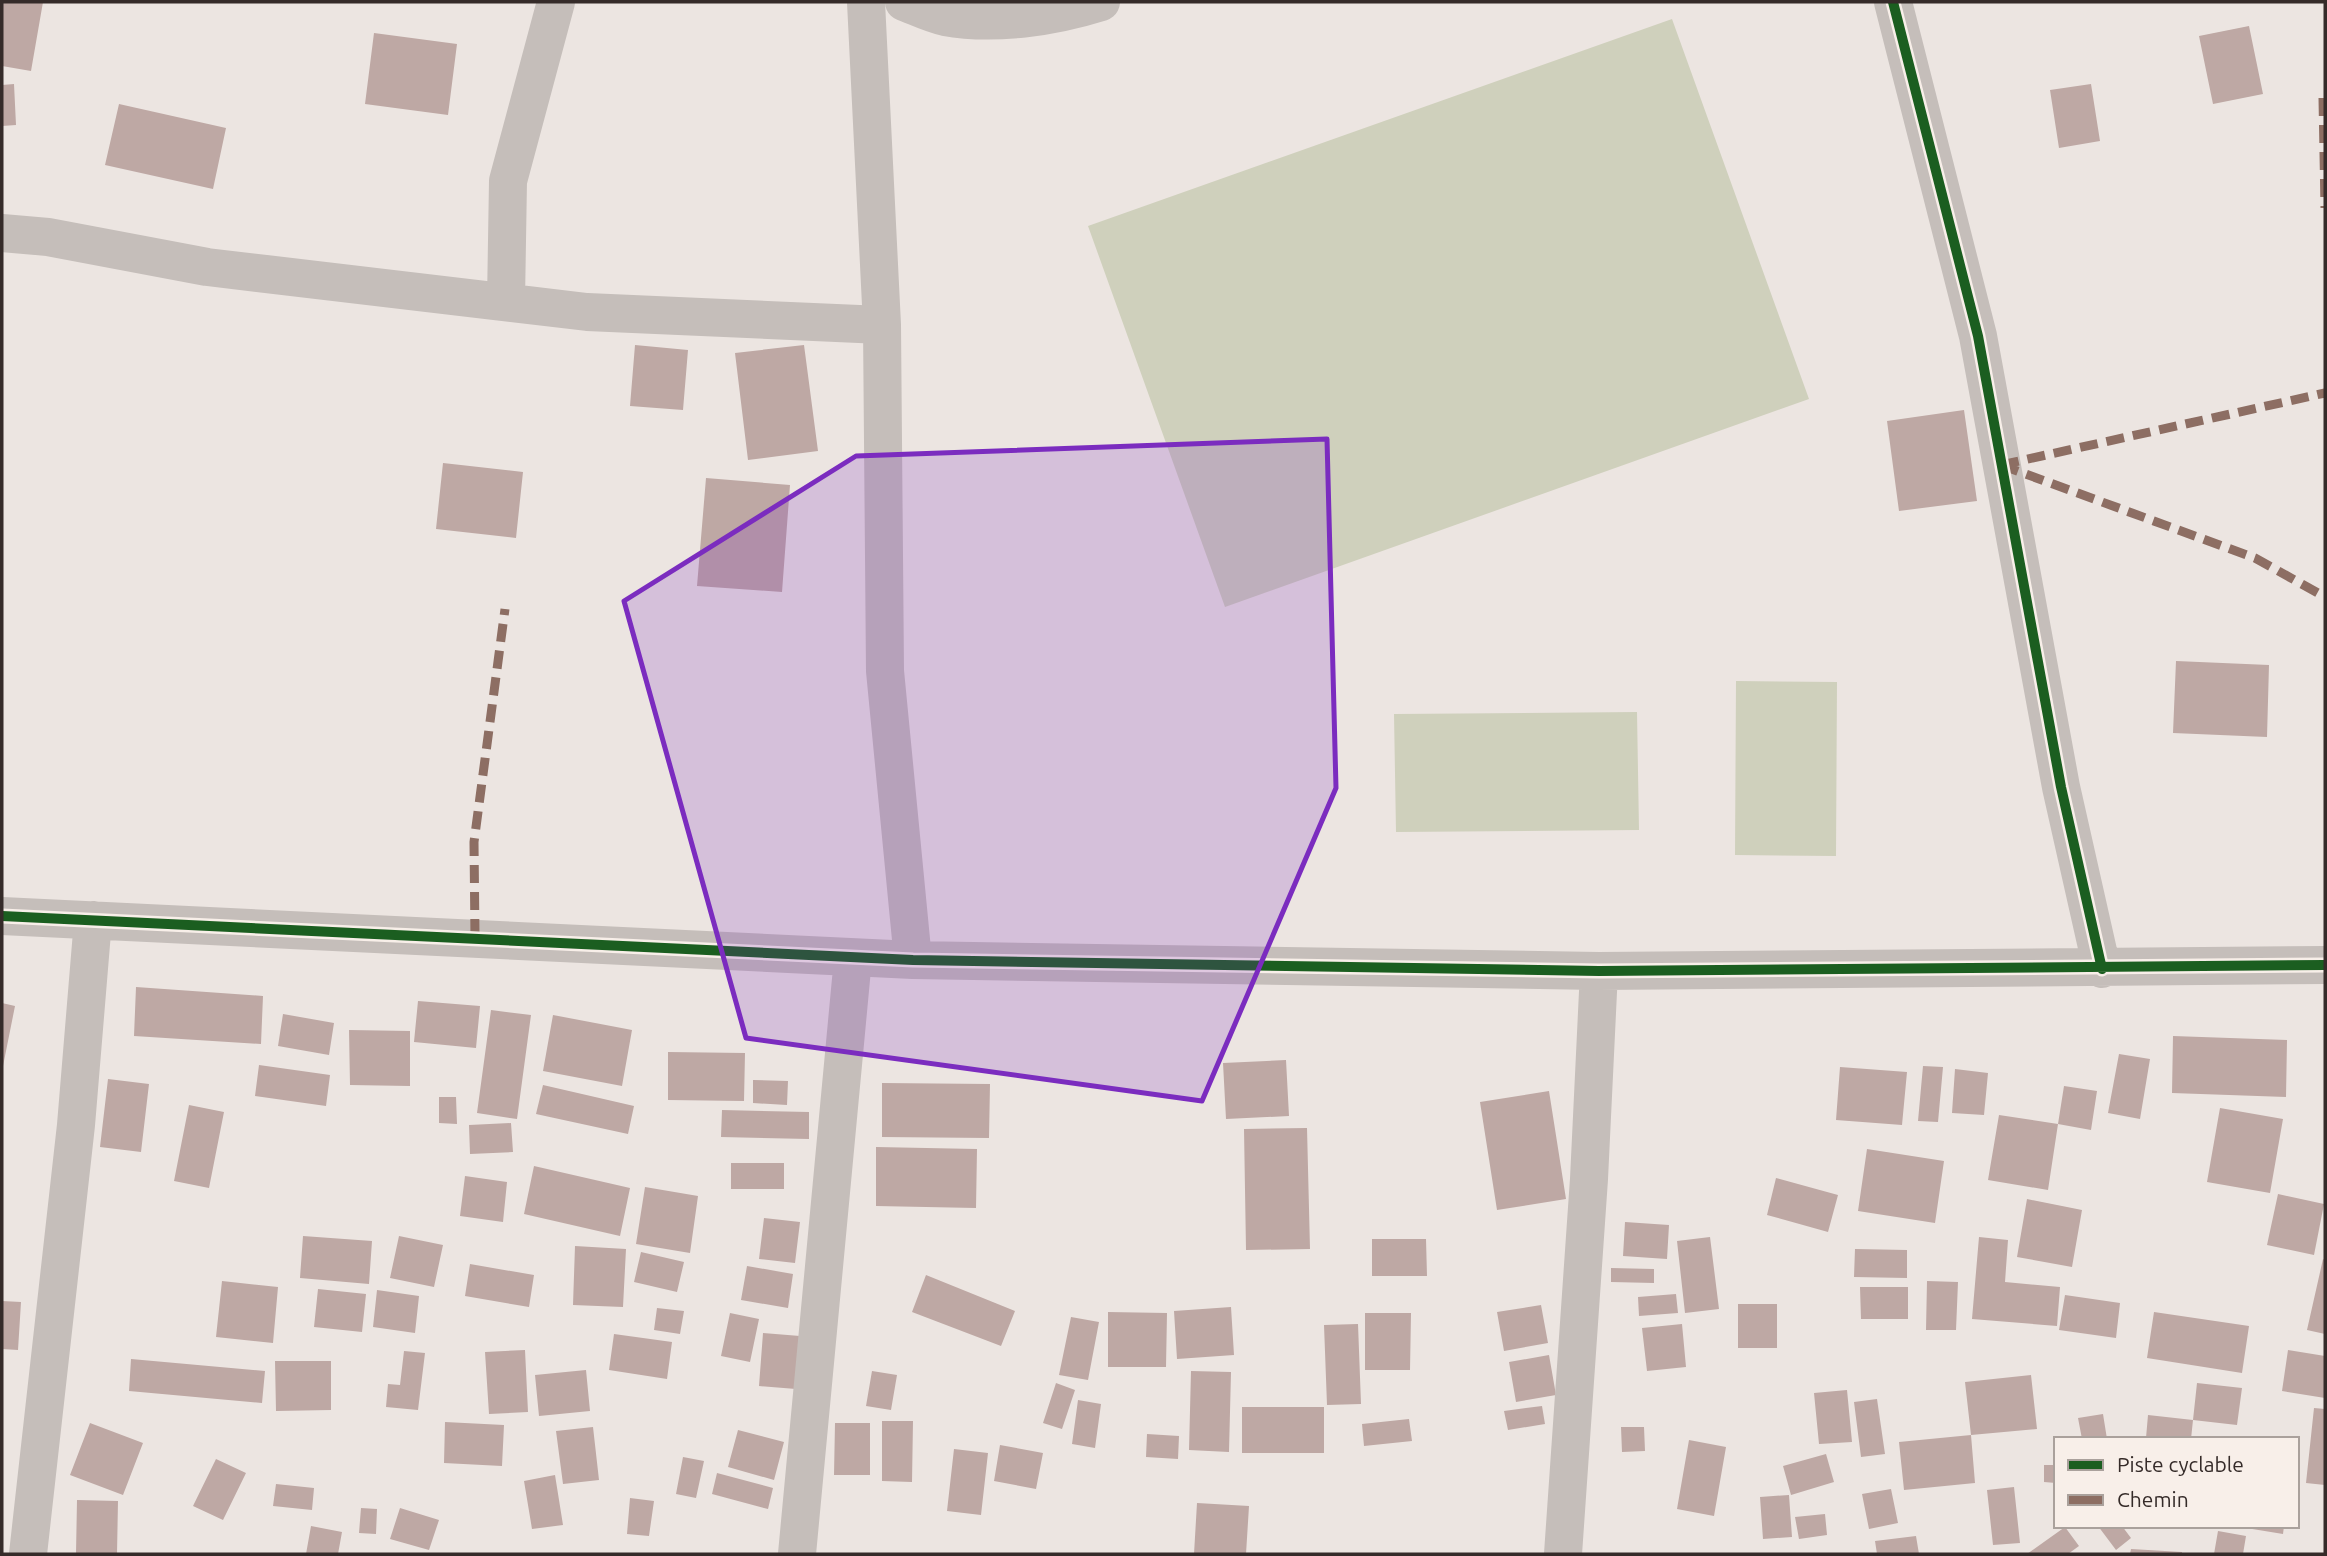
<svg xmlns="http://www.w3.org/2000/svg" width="2327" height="1556" font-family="Ubuntu,sans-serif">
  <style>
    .green { fill: #cfd0bc }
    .building { fill: #bea8a4 }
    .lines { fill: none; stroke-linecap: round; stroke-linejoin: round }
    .minor { stroke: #c5beba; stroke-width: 38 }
    .quiet { stroke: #8d6e63; stroke-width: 9; stroke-dasharray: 18 9; stroke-linecap: butt }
    .cycleway-casing { stroke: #f8efe9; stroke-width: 15 }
    .cycleway { stroke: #1b5e20; stroke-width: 10 }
    .marked { fill: #7b2cbf; fill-opacity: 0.2; stroke: #7b2cbf; stroke-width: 5; stroke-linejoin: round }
  </style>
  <rect width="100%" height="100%" fill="#ece5e1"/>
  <!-- green -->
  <path class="green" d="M1672,19l137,380 -584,208 -137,-381z
    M1736,681l101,1 -1,174 -101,-1z
    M1637,712l2,118 -243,2 -2,-118z"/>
  <!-- building -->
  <path class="building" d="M2,2h41l-12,69 -29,-5z
    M2249,26l14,68 -50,10 -14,-68z
    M374,33l83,11 -9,71 -83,-11z
    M14,84l2,41 -14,1v-41z
    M2091,84l9,57 -41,7 -9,-58z
    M119,104l107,24 -13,61 -108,-24z
    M635,345l53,5 -5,60 -53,-4z
    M804,345l14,106 -70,9 -13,-107z
    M1964,410l13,91 -78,10 -12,-90z
    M443,463l80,9 -7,66 -80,-9z
    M706,478l84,7 -8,107 -85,-6z
    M2176,661l93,4 -2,72 -94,-4z
    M136,987l127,9 -2,48 -127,-8z
    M418,1001l62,5 -4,42 -62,-6z
    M2,1003l13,3 -12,60h-1z
    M491,1010l40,5 -14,104 -40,-6z
    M283,1014l51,9 -5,32 -51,-9z
    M553,1015l79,15 -10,56 -79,-15z
    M349,1030l61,1v55l-60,-1z
    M2173,1036l114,4 -1,57 -114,-4z
    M668,1052l77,1 -1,48 -76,-1z
    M2119,1054l31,5 -10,60 -32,-6z
    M1286,1060l3,56 -63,3 -3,-56z
    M259,1065l71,10 -4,31 -71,-10z
    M1923,1066l20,1 -5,55 -20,-1z
    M1840,1067l67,5 -5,53 -66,-5z
    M1955,1069l33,4 -4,42 -32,-2z
    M108,1079l41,5 -8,68 -41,-5z
    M753,1080l35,1 -1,24 -34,-2z
    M882,1083l108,1 -1,54 -107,-1z
    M543,1085l91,21 -6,28 -92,-20z
    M2064,1086l33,5 -6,39 -33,-6z
    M1549,1091l17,108 -69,11 -17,-108z
    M439,1097h17l1,27 -18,-1z
    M189,1105l35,7 -15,76 -35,-7z
    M2220,1108l63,11 -13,74 -63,-11z
    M722,1110l87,2v27l-88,-2z
    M1999,1115l59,9 -10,66 -60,-10z
    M511,1123l2,29 -43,2 -1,-29z
    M1307,1128l3,121 -64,1 -2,-121z
    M876,1147l101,2 -1,59 -100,-2z
    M1867,1149l77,12 -9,62 -77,-12z
    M731,1163h53v26h-53z
    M534,1166l96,22 -10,48 -96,-22z
    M465,1176l42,6 -4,40 -43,-6z
    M1776,1178l62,17 -10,37 -61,-17z
    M645,1187l53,9 -8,57 -54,-9z
    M2278,1194l46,10 -10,51 -47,-10z
    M2027,1199l55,11 -10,57 -55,-10z
    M764,1218l36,4 -5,41 -36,-4z
    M1625,1222l44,3 -2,34 -44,-3z
    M303,1236l69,5 -3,43 -69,-6z
    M399,1236l44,9 -9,42 -44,-9z
    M1710,1237l9,72 -34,4 -8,-72z
    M1979,1237l29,3 -3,42 55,5 -3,39 -85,-7z
    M1372,1239h54l1,37h-55z
    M575,1246l51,3 -3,58 -50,-2z
    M1855,1249l52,1v28l-53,-1z
    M641,1252l43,10 -7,30 -43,-10z
    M2323,1259l2,1v74l-18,-4z
    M470,1264l64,11 -5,32 -64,-11z
    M747,1266l46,8 -5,34 -47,-8z
    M1611,1268l43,1v14l-43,-1z
    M926,1275l89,36 -14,35 -89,-34z
    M222,1281l56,6 -5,56 -57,-6z
    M1927,1281l31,1 -2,48h-30z
    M1860,1287h48v32h-47z
    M318,1289l48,5 -4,38 -48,-5z
    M377,1290l42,6 -4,37 -42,-6z
    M1676,1294l2,19 -39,3 -1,-19z
    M2065,1295l55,8 -4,35 -57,-8z
    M2,1301l19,1 -3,48 -16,-1z
    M1738,1304h39v44h-39z
    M1541,1305l7,38 -44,8 -7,-39z
    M1231,1307l3,48 -57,4 -3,-48z
    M657,1308l27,3 -4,23 -26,-4z
    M1108,1312l59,1 -1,54h-58z
    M2154,1312l95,14 -7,47 -95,-15z
    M730,1313l29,6 -9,43 -29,-6z
    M1365,1313h46l-1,57h-45z
    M1071,1317l28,5 -11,58 -29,-5z
    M1358,1324l3,80 -34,1 -3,-80z
    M1682,1324l4,43 -39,4 -5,-43z
    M763,1333l37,3 -4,53 -37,-3z
    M614,1334l58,8 -5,37 -58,-9z
    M525,1350l3,62 -39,2 -4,-62z
    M2288,1350l37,6v42l-43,-7z
    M404,1351l21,2 -7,57 -32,-3 2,-23 12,1z
    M1549,1355l7,40 -40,7 -7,-40z
    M131,1359l134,12 -3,32 -133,-12z
    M275,1361h56v49l-55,1z
    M586,1370l4,41 -51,5 -4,-41z
    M872,1371l25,4 -6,35 -25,-4z
    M1191,1371l40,1 -2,80 -40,-2z
    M2031,1375l6,54 -66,6 -6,-53z
    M1056,1383l19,7 -13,39 -19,-6z
    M2197,1383l45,5 -5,37 -44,-5z
    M1847,1390l5,52 -33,2 -5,-51z
    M1877,1399l8,55 -24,3 -7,-55z
    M1078,1400l23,4 -6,44 -23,-4z
    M1542,1406l3,18 -37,6 -4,-19z
    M1242,1407h82v46h-82z
    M2314,1408l11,1v76l-19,-2z
    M2103,1414l4,25h-25l-4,-21z
    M2148,1415l45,5 -2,19 -45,-1z
    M1409,1419l3,22 -48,5 -2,-22z
    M882,1421h31l-1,61 -30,-1z
    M445,1422l59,3 -2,41 -58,-3z
    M90,1423l53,20 -20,52 -53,-20z
    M835,1423h35v52h-36z
    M593,1427l6,53 -36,4 -7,-53z
    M1621,1427h23l1,24 -23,1z
    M738,1430l46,12 -10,38 -46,-13z
    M1147,1434l32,2 -1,23 -32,-2z
    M1971,1435l4,48 -71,7 -5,-48z
    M1689,1440l37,7 -12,69 -37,-7z
    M1000,1445l43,8 -7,36 -42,-8z
    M954,1449l34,4 -7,62 -34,-4z
    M1826,1454l8,28 -43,13 -8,-29z
    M683,1457l21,4 -8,37 -20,-4z
    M216,1459l30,14 -23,47 -30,-14z
    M2044,1465h12v18l-12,-1z
    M717,1473l56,15 -5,21 -56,-15z
    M555,1475l8,50 -31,4 -8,-48z
    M276,1484l38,4 -2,22 -39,-4z
    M2014,1487l6,56 -27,2 -6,-55z
    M1891,1489l7,34 -29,6 -7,-35z
    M1789,1495l3,42 -29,2 -3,-42z
    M630,1498l24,3 -5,35 -22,-2z
    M77,1500l41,1 -1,53h-41z
    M1197,1503l52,3 -3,48h-52z
    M361,1508l16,1 -1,25 -17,-1z
    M400,1508l39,12 -10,30 -39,-11z
    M1825,1514l2,21 -28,4 -4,-22z
    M311,1526l31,6 -4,22h-32z
    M2098,1526h24l9,12 -15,12z
    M2234,1526h50l-1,8z
    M2065,1527l14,19 -11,8h-41z
    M2218,1531l28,5 -3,18h-29z
    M1916,1536l3,18h-42l-2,-13z
    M2131,1549l51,3v2h-52z"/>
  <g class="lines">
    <!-- minor -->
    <path class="minor" d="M866,2l16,323 3,346 28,289
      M904,2c13,5 27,12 41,15 50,9 108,0 156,-15
      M1893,2l85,334 83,451 41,182
      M2,233l46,4 159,30 380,45 295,13
      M506,301l2,-120 48,-179
      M2,916l911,44 686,11 726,-6
      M28,1554l48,-429 17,-205
      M797,1554l56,-596
      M1563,1554l26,-375 10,-208"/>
    <!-- quiet -->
    <path class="quiet" d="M2323,98l2,110
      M2001,465l254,93 70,39
      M2001,465l324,-72
      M475,937l-1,-95 31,-233"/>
    <defs>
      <path id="cycleway" d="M1893,2l85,334 83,451 41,182
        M2,916l911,44 686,11 726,-6"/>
    </defs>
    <!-- cycleway casing -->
    <use href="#cycleway" class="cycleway-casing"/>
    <!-- cycleway -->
    <use href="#cycleway" class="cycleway"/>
  </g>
  <!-- marked area -->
  <path class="marked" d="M1327,439l9,349 -134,313 -456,-63 -122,-437 232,-145z"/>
  <!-- border -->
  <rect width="2327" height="1556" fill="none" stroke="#352b29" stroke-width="7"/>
  <!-- legend -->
  <rect x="2054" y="1437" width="245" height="91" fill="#f8efe9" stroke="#aaa19c" stroke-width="2"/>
  <rect x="2068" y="1460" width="35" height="10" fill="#1b5e20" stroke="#aaa19c" stroke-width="2"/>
  <text x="2117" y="1472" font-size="21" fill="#352b29">Piste cyclable</text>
  <rect x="2068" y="1495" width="35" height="10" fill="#8d6e63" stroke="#aaa19c" stroke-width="2"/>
  <text x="2117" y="1507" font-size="21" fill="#352b29">Chemin</text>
</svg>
